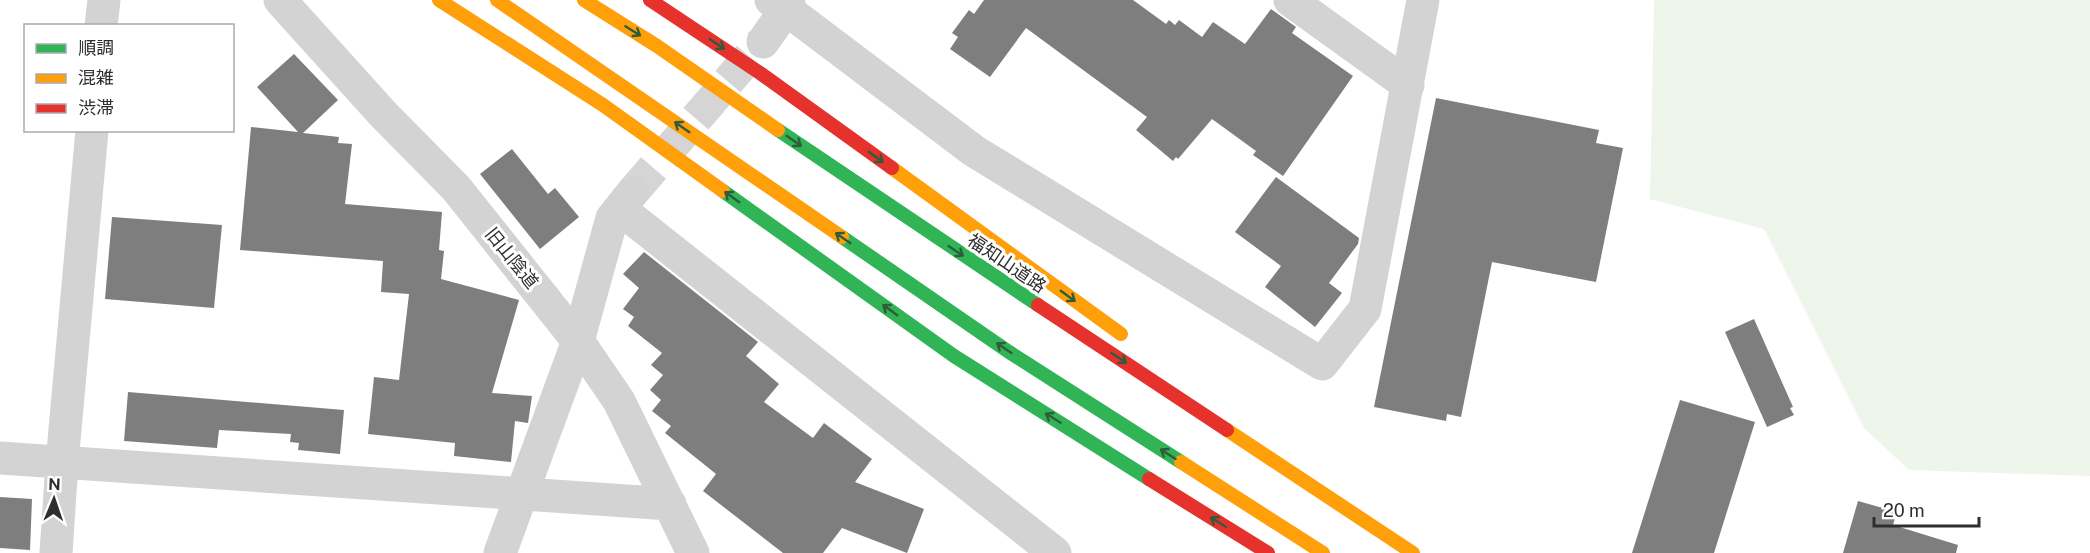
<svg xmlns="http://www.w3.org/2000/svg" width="2090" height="553" font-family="'Public Sans','Noto Sans JP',sans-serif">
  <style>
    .green { fill: #eef5eb }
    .building { fill: #7e7e7e }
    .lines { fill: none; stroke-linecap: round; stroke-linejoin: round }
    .street-tunnel { stroke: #d5d5d5; stroke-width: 33; stroke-dasharray: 33 16; stroke-linecap: butt }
    .street { stroke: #d3d3d3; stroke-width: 33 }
    .fast { stroke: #30b455; stroke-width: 14 }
    .slow { stroke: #ff9f0a; stroke-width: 14 }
    .jam { stroke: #e5322d; stroke-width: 14 }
    .oneway { stroke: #2f5d3c }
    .labels { text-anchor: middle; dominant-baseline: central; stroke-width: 6; stroke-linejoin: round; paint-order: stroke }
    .street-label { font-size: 18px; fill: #2e2e2e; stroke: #fff }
  </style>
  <rect width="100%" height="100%" fill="#fff"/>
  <!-- green -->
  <path class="green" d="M1654,0h436v476l-181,-6 -45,-42 -100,-199 -114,-30z"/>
  <!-- building -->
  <path class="building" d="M984,0h149l33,24 3,-4 6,5 4,-5 23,17 11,-15 32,22 26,-35 25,18 -4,6 61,43 -70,100 -30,-21 3,-4 -44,-32 -34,40 -2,-2 -3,4 -37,-31 11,-13 -121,-89 -36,49 -40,-28 8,-12 -6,-4 17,-23 5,4z
    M294,54l44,46 -35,33 36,4 -1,6 14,1 -7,60 97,8 -3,38 5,1 -3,28 78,21 -27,93 40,3 -4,27 -13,-2 -4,41 -57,-6 1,-13 -87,-9 6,-57 25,3 10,-86 -28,-2 2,-31 -143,-11 11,-123 47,5 -41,-45z
    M1436,98l163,32 -3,13 27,5 -27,134 -104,-20 -31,155 -14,-3 -1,7 -72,-14z
    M512,149l36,45 7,-6 24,29 -39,32 -60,-75z
    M1276,177l83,61 -1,6 -29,39 13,10 -27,34 -50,-40 16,-21 -46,-34z
    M112,217l110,8 -8,83 -109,-9z
    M644,252l114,90 -12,14 33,28 -15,18 49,36 11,-15 48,36 -17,23 69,27 -17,44 -65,-25 -19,25h-40l-80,-62 13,-17 -51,-41 6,-7 -19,-15 9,-11 -11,-10 13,-15 -12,-10 11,-12 -34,-27 6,-9 -11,-8 16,-21 -16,-14z
    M1754,319l39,88 -3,1 4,7 -27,12 -42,-95z
    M128,392l216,18 -4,44 -42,-4 1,-7 -9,-1 1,-8 -72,-4 -2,18 -93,-7z
    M1680,400l75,22 -41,131h-82z
    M0,497l32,2 -2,51 -30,-2z
    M1858,501l39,11 -4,13 65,20 -2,8h-113z"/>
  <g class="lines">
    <!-- street-tunnel -->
    <path class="street-tunnel" d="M632,193l130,-151"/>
    <!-- street -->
    <path class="street" d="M280,0l103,114 73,74 122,153 41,60 74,152
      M771,0l15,9 188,142 348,213 43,-55 58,-309
      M1290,0l118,85
      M101,26l3,-26
      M763,42l23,-33 3,-9
      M620,209l435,344
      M0,458l670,46
      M56,553l6,-90 30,-333
      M500,553l78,-212 34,-123 20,-25"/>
    <!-- fast -->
    <path class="fast" d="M778,130l260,175
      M723,191l231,165 195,123
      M842,237l167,115 172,110"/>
    <!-- slow -->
    <path class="slow" d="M439,0l164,105 120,86
      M497,0l345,237
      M584,0l73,46 121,84
      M892,168l229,166
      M1227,430l186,123
      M1181,462l142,91"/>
    <!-- jam -->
    <path class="jam" d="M650,0l110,73 132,95
      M1038,305l189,125
      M1149,479l119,74"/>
  </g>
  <!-- one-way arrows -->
  <defs><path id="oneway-shaft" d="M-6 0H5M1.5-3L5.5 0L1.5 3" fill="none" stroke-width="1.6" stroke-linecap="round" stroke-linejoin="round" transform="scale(1.5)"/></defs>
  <g class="oneway">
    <use href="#oneway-shaft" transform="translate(633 31) rotate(32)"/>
    <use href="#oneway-shaft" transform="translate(717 44) rotate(34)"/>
    <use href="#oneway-shaft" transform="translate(682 127) rotate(-145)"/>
    <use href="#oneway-shaft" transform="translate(794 141) rotate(35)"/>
    <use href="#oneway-shaft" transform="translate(876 157) rotate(36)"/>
    <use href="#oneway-shaft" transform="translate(732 197) rotate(-144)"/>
    <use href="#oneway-shaft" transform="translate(843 238) rotate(-145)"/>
    <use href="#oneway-shaft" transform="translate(956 251) rotate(34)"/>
    <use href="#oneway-shaft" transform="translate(1068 296) rotate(36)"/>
    <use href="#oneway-shaft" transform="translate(890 310) rotate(-144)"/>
    <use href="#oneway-shaft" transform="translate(1004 348) rotate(-146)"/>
    <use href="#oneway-shaft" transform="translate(1119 358) rotate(33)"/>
    <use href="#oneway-shaft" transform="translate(1053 418) rotate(-148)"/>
    <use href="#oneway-shaft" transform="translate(1168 454) rotate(-147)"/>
    <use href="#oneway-shaft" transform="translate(1218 522) rotate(-148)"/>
  </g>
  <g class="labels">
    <!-- street labels -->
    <g class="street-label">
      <text transform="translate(512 258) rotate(51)">旧山陰道</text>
      <text transform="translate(1007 263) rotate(34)">福知山道路</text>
    </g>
  </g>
  <!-- legend -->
  <rect x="24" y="24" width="210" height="108" fill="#ffffff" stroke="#ababab" stroke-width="1.5"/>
  <rect x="36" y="44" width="30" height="9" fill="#30b455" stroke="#ababab" stroke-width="1.5"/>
  <text x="78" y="54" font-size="18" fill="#2e2e2e">順調</text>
  <rect x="36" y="74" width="30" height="9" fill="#ff9f0a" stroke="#ababab" stroke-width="1.5"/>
  <text x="78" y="84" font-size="18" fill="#2e2e2e">混雑</text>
  <rect x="36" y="104" width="30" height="9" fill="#e5322d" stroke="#ababab" stroke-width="1.5"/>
  <text x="78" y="114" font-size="18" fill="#2e2e2e">渋滞</text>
  <!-- north arrow -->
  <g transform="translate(54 499) rotate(2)" stroke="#ffffff" stroke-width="4.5" paint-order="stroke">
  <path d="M0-4.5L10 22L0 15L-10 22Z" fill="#2e2e2e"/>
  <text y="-9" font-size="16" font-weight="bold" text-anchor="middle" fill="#2e2e2e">N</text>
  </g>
  <!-- scale -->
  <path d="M1874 517v9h105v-9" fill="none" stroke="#2e2e2e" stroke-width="3"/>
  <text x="1883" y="517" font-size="18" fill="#2e2e2e" stroke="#ffffff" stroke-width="4.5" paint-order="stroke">20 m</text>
</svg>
